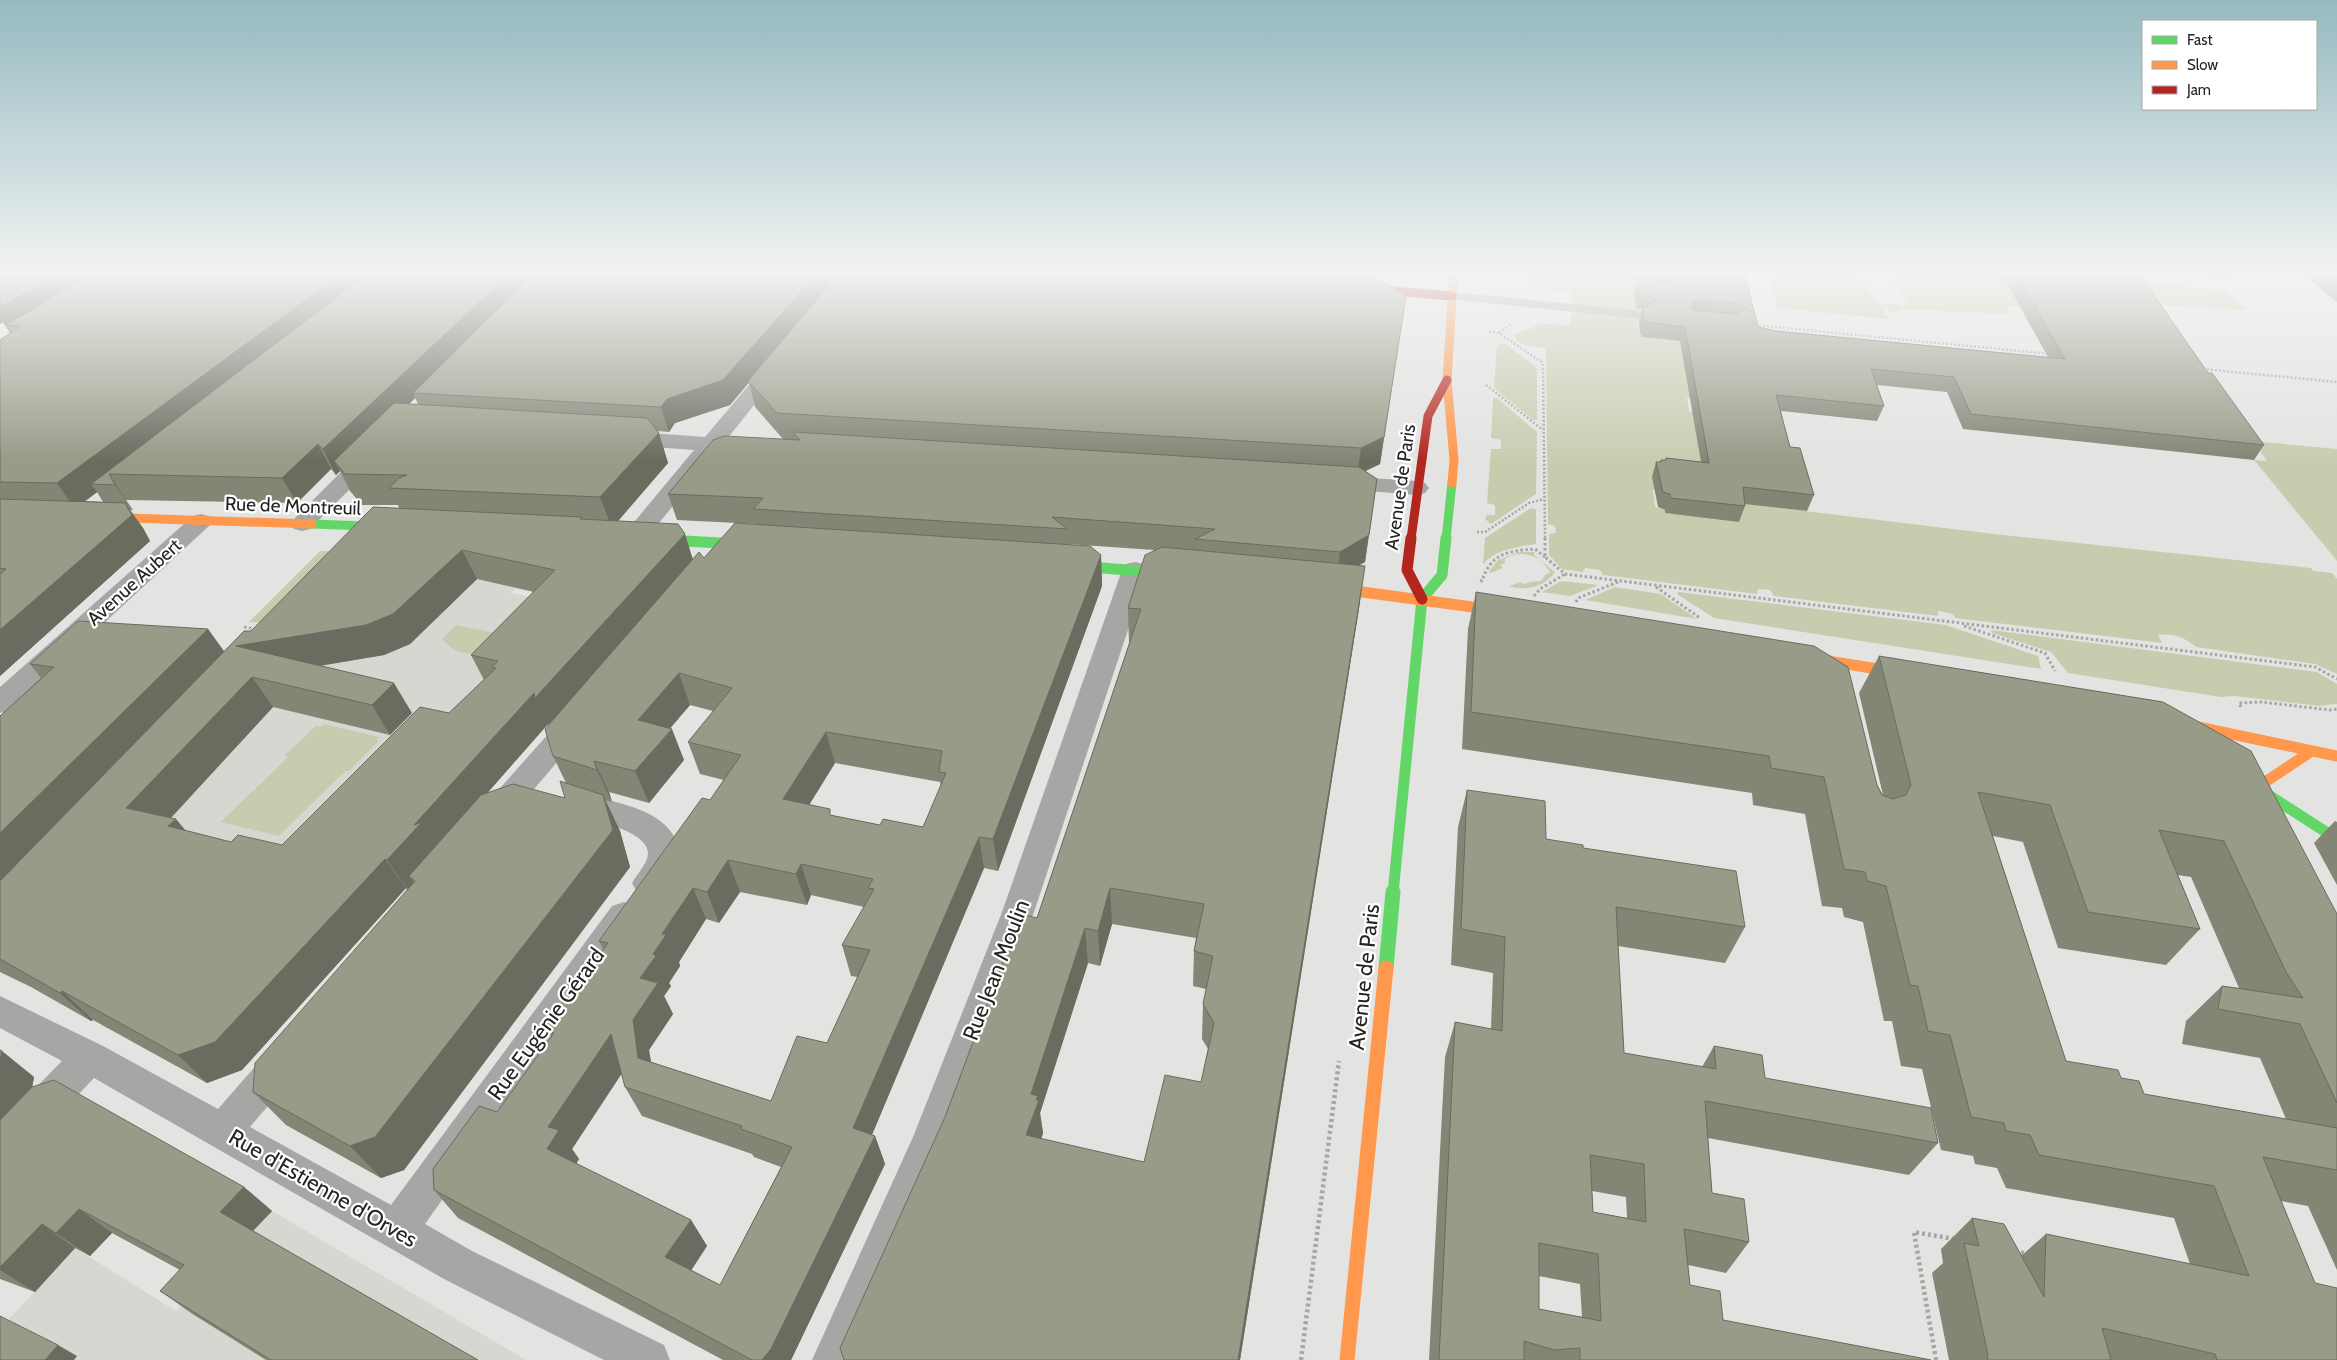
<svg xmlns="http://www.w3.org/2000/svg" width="2337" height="1360" font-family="Cabin,sans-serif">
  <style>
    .built { fill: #d5d7d0 }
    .green { fill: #c6cdaf }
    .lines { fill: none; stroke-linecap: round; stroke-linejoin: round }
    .path-far2 { stroke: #a6a6a5; stroke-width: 2.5; stroke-dasharray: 2 2; stroke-linecap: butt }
    .path-far1 { stroke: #a6a6a5; stroke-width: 3; stroke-dasharray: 2.5 2.5; stroke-linecap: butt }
    .path { stroke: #a6a6a5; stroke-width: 4.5; stroke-dasharray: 3 3; stroke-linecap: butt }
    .lane { fill: #a6a6a5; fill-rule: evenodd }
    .street { fill: #a6a6a5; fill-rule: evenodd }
    .fast-far2 { stroke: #63d668; stroke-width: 9 }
    .fast-far1 { stroke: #63d668; stroke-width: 11 }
    .fast { stroke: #63d668; stroke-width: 15 }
    .slow-far2 { stroke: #ff974d; stroke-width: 9 }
    .slow-far1 { stroke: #ff974d; stroke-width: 11 }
    .slow { stroke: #ff974d; stroke-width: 15 }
    .jam-far1 { stroke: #b3261e; stroke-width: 9 }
    .jam { stroke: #b3261e; stroke-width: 11 }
    .wall { fill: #838575; fill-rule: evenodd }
    .shaded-wall { fill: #6a6c5f }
    .building { fill: #989b88; stroke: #6a6c5f; fill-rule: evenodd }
    .labels { text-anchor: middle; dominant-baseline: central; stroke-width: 4.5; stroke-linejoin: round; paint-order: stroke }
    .street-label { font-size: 19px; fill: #242423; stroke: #fff }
    .near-street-label { font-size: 22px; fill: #242423; stroke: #fff }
  </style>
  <rect width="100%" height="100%" fill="#e3e4e2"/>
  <!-- built -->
  <path class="built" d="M453,560l76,14 -18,19 28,6 -52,86 -381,344 -2,-2 3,-3 -12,-6 -4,3 -26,-19 -4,3 -2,-1 3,-4 -48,-21 89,-84 220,-289z
    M272,1211l254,149h-526v-31l75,-81 101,63z"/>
  <!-- green -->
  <path class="green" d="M1513,271h156l4,25 -36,12 2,13 9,17 32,3 10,57h-3l2,13 4,1 11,67 -51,11 2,17 10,3 1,3 5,1v-3l29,6 31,-15 263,32 317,34 2,3 19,2 5,6v95l-22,-10 -119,-17c-12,-10 -22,-14 -38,-12l4,8 -207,-25 -2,-4 -15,-3v5l-164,-20 -4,-6 -12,-1 -1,5 -154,-19 -3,-5 -15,-2 -2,4 -21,-3 -13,-14v-21l7,-1 -1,-7 -7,-2 -2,-176c-11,-2 -27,0 -32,-13l27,-11 30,1v-11l6,-2v-7l-6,-3v-10l-29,-3z
    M1768,271h90l18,32 32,2 -21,-34h112l52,4 21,34 -67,-3 5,8 -112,-5 2,5 -9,-1 -3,-4h-5l6,10 -112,-11z
    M2085,278l140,12 21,20 -88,-5z
    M1504,343l33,25v52h-4l-39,-32 3,-42z
    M1493,398h4l40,34 -1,62 -45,30 -6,-5 2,-4h8v-10l-8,-2 4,-54h10v-9l-10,-2z
    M2253,441l84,8v112l-83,-101 13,1z
    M1531,508l5,1v35c-19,3 -39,5 -53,20l2,-26z
    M320,551h14l-71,72 -14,-1z
    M1519,552h15l1,4 20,16c-11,15 -27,19 -44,15l-1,-1 10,-4 4,2 6,-2 11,-1 4,-6 6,-3c-4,-3 -5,-6 -8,-9 -9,-10 -27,-12 -38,-4v4l-5,2 3,3 -12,5 -2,-2 9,-11z
    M1561,581l38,4 -29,11 -28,-4z
    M1615,587l46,7 36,25 -112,-19z
    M1678,592l268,33 92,31 3,13 -327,-51 -37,-24z
    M456,625l48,10 -21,21 -28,-5 -13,-12z
    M1991,630l326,42 20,12v20l-18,2 -85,-10 -13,1 -153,-24 -17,-21 -59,-19z
    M324,724l55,13 -3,3 3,1 -30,30h-4l-66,65 -58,-14 67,-65 -4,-1 32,-30 4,1z"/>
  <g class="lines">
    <!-- path-far2 -->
    <path class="path-far2" d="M1503,271l16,9
      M1488,277l2,-6
      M1755,325l295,29
      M1489,332l10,1 44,30 2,176
      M1499,333l13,-10
      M2203,369l134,13
      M1486,385l57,45
      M1477,532h8l44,-29 15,-4"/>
    <!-- path-far1 -->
    <path class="path-far1" d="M1545,538v19l20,17 750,93 22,12
      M1480,580l2,1c9,-28 26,-30 53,-32l10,8
      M1656,587l44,31
      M1534,596l6,-7 25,-15
      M1576,602l2,-4 40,-16
      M1964,626l81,27 10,18
      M244,627l13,2
      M2241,707l-2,-4 23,-1 68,8 7,-1"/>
    <!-- path -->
    <path class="path" d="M2015,1251l13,3
      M1301,1360l38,-299
      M1936,1360l-22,-128 40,7"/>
    <!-- lane -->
    <path class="lane" d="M1452,292l191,19 7,4 -7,4 -196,-20 -1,-3 1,-3z"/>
    <!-- street -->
    <path class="street" d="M776,359l7,2 3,4 -59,74 29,3 3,5 -3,5 -8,2 -31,-3 -74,92 -9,2 -9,-2 -3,-5 3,-5 69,-83 -70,-5 -8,-2 -3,-5 3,-5 8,-2 81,6 64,-76z
      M371,448l8,2 3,5 -3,5 -69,69 -8,2 -8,-2 -4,-5 4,-5 69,-69z
      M1340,476l77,5 8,2 4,5 -4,5 -8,2 -85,-7 -4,-5 4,-5z
      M201,514l8,2 4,5 -4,5 -199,184 -10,3v-26l193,-171z
      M1135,562l9,2 4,6 -114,342 -85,230 -94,218h-43l101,-223 89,-225 120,-342 4,-6z
      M576,711l10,3 4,7 -4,7 -79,93 -11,4 -11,-4 -4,-8 4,-8 81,-91z
      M576,792c26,7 70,14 89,33 7,7 14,17 15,27 0,9 -14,36 -21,40 -8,5 -15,3 -22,0l-5,-9c5,-9 16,-20 16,-30 0,-24 -65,-35 -83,-41l-4,-8 4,-8z
      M624,902l12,4 4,10 -4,10 -211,298 47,27 192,94 6,15h-66l-160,-81 -350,-201 -81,86 -13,5v-45l62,-63 -62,-33v-32l103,50 115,63 48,-55 13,-4 13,4 5,12 -5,12 -42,49 141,78 221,-299z"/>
    <!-- fast-far2 -->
    <path class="fast-far2" d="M312,524l80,3
      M1446,539l6,-56"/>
    <!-- fast-far1 -->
    <path class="fast-far1" d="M650,539l105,6
      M1064,565l115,9
      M2248,782l89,57
      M1393,893l29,-294 20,-24 4,-37"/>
    <!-- fast -->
    <path class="fast" d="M1386,968l7,-76"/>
    <!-- slow-far2 -->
    <path class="slow-far2" d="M1452,483l2,-23 -7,-80 7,-109
      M98,517l214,7"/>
    <!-- slow-far1 -->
    <path class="slow-far1" d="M1326,587l183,25
      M1803,657l106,17
      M2179,723l158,33
      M2256,788l56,-37"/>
    <!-- slow -->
    <path class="slow" d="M1347,1360l39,-392"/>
    <!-- jam-far1 -->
    <path class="jam-far1" d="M1361,288l91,8
      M1411,539l17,-123 19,-36"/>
    <!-- jam -->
    <path class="jam" d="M1411,538l-4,32 15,29"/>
  </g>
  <!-- wall -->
  <path class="wall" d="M0,271h1392l-18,6 28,45 -22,142 -15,7 12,8 -12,83 -6,3 1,37 -120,758h-396l193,-442 92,-274 -1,-36 26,-58 -86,-6 33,11 1,31 -104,285 -14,-3 -112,267 3,1 10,28 -94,196h-68l-265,-142 -24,-28 63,-78 55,-75 -7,-12 20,-23 38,-53 -4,-8 111,-141 14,-20 -24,-6 -12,-32 25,-31 -23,-6 -20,23 14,32 -35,43 -40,-11 3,10 -7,-2 15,31 10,36 -226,303 -23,8 -95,-53 -33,-33 154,-202 -1,-2 -164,182 -35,13 -114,-63 -2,1 -60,-34 -31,-15v-256l41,-38 -11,-14 178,-35 16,23 27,-21 148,-123 -1,-3h-36l-12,-14 -10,-20 -4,4 -5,-6 -34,34 -171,-3 7,10h-3l13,18 7,13 -150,135v-336l10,-7 -7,-11 -3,2zM749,382l6,25 28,32 -115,55 9,26 80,4 -53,34 -11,1 -75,-38 50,-58 -10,-32 11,1 6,-9 55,-18zM415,398l3,6h-9zM97,492l6,10 -18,-1 11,-8zM477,579l57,13 -63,63 13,25 -35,33 -167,132 -51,-3 -46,-12 -14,-12 102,-111 117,28 22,-22 -92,-47 64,-11 26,-11zM548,724l5,32 13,27 -1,15 -77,-6zM835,763l105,19 1,4 -18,41 -43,-2 -48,-9 -23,-11zM740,892l67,13 4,-10 53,12 -22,38 9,31 7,1 -31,66 -56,58 -120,-39 -2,-12 24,-36 -9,-18 7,-10 -2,-3 11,-17 -1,-4 27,-43 13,4zM1112,924l84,14 -2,13 -1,35 13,3 -3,15 -1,35 6,10 -7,33 -57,80 -103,-23 2,-6 -3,-20 48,-150 12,3zM622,1073l3,14 17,29 110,38 2,3 27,10 -61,118 -29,-15 16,-24 -16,-26 -115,-56 3,-5 -7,-10z
    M1666,271h78l14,56 18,4 272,26 -48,-86h233l-5,8 -91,-8 71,102 56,72 -10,15 -291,-31 -16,-37 -70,-7 7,21 -7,15 -96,-10 9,36 24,48 -7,16 -63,-7 1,2 -6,16 -74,-9v-3l-7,-3 -6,-30 4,-15h4l1,-2h4l1,-2 35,4 -21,-121 -38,-4 -2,-4 -1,-13 3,-11h-5l-3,-16 4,-14 29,2z
    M2299,271h38v31z
    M1476,592l401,193 6,10 -24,-102 20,-37 284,46 174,212v356l-29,-64 -27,-5 56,159h-388l-17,-87 11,-10 -2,-14 31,-31 49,38 25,-22 144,30 -16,-46 -168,-30 -9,-20 -22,-4 -2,-8 -32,-6 -19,-81 -21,-3 -9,-45h-8l-21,-99 -19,-5 -2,-9 -20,-2 -17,-92 -52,-9 -1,-12 -290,-44 6,-120zM1993,836l30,6 35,106 108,17 34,-36 -22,-54 13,2 48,111 -17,-2 -36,35 -4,23 78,14 26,61 -142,-25 -23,-16 -55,-17z
    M1467,790l79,49 37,9 162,79 -20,36 -107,-17 6,107 78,14 12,-21 51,32 173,65 -29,32 -201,-37 4,55 37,49 -23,31 -38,-8 2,20 33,35 208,40h-502l16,-303 10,-35 36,7 2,-56 -42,-8 7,-138zM1592,1191l34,6 1,21 -34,-6zM1539,1276l41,8 2,33 -43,-8z
    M2335,821l2,1v63l-23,-42z
    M0,1050l34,27 -2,10 212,100 28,24 -19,20 225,129h-212l-75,-47 -31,-22 20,-21 -68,-37 -22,23 -15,-8 -40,44 -35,-13z"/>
  <!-- shaded-wall -->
  <path class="shaded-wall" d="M63,271h54l-96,55 -15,-1 6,9h-1l-8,-12 -3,2v-17z
    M345,271h41l-277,203 17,26 7,10 -18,-25 -24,-1 6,8 -22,17 -18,-26z
    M512,271h32l-131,122 2,5 -73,72 -8,-9 6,10 -4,4 -13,-26z
    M819,271h24l-113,134 -55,18 -6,9 -8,-25 6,-8z
    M1363,271h29l-30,10z
    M1406,296l-26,168 -23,11 4,-27z
    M1700,300l-5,14 -9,7 7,-19z
    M659,433l9,30 -56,65 -12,-31z
    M318,444l13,25 -34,34 -15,-25z
    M1377,479l-12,83 -28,16 3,-26z
    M125,503l18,25 7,13 -150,135v-46z
    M685,534l9,29 -144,165 -2,-4 -109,124 -30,28 5,7 -6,7 -21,-30 27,-35 120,-132z
    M462,550l15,29 -67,65 -26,11 -128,21 -20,-30z
    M1101,555l1,31 -104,285 -5,-32z
    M1365,566l-5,36 -120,758h-2z
    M208,629l21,29 -229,235v-60z
    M679,673l11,32 -39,46 -13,-31z
    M252,677l21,30 -121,131 -26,-30z
    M394,683l18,30 -22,22 -18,-30z
    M672,729l12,31 -35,43 -14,-32z
    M826,732l9,31 -42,68 -10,-32z
    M594,761l15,31 3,10 -15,-32z
    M603,795l17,36 10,36 -226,303 -23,8 -31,-32z
    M176,819l25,30 -33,-23z
    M979,837l5,31 -121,288 -10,-28z
    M385,859l21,29 -164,182 -35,13 -29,-28z
    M728,860l12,32 -21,31 -12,-31z
    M801,864l10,31 -4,10 -11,-31z
    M693,888l13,31 -27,43 1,4 -11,17 2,3 -7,10 9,18 -24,36 6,37 -17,-29 -5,-38 7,-42 22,-44z
    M1110,888l2,36 -12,42 -2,-35z
    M1085,928l3,35 -48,150 3,20 -12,35 -5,-33 5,-41z
    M62,991l31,29 -2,1 -31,-28z
    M611,1034l17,30 -56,85 7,10 -12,18 -20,-28 1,-22z
    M2,1051l32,26 -2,12 -32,33v-59z
    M875,1136l10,28 -94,196h-29z
    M244,1187l28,24 -23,24 -29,-23z
    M79,1209l33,24 -22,23 -34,-23z
    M691,1220l16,26 -24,37 -18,-26z
    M42,1224l33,24 -40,44 -35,-22v-3z
    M58,1345l19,11 -3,4h-29z"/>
  <!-- building -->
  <path class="building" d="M0,271h63l-63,36z
    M97,271h248l-288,212 -57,-1v-142l21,-14 -15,-1z
    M371,271h141l-189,178 -5,-5 -36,34 -173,-4 6,11 -24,-1z
    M536,271h283l-96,109 -56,19 -6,8 -248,-14z
    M841,271h523l42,25 -22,141 -23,11 -584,-35 -29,-32z
    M1672,271h72l14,56 18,4 289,28 -50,-88h122l71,102h4l52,72 -293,-31 -17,-37 -83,-8 13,37 -108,-11 14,52 10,1 14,47 -71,-8 2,19 -75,-8v-4l-7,-2 -7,-30h5v-2h5v-2l43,5 -24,-136 -39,-5 -2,-3 -1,-13h5l8,-6 -8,-5 -7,-1 -3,-15 35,2zM1700,300l37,3 9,5 -9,6 -44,-4 -2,-3 2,-5z
    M394,403l253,15 12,15 -59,64 -211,-9 10,-10 8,-3 -62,-1 -11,-13z
    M793,432l566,35 18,12 -8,56 -29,17 -145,-13 20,-10 -163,-12 15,12 -314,-20 10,-11 -95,-4 45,-54 11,-4 76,4z
    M0,499l125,4 7,12 -132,115v-56l6,-5 -6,-1z
    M373,507l209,10 -2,2 98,5 7,10 -150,164 -1,-5 -120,132 8,-3 -35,38 -2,-1 -170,183 -37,13 -116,-64 -2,2 -60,-34v-78l244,-250h7zM462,550l93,20 -84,85 27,6 -6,6 4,1 -47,45 -29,-6 -138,138 -44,-10 -7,7 -63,-16 8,-7 -50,-11 126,-131 120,28 22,-22 -158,-37 130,-21 27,-11z
    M735,523l355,23 11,9 -108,284 -14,-2 -126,291 22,8 -104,213 -9,11h-10l-318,-170 -1,-21 46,-63 18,6 57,-79 -6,-2 3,-4 -6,-2 18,-23h2l43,-59 -9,-2 103,-143 8,2 31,-45 -53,-13 44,-54 -53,-15 -41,47 34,9 -37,42 -41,-10 3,9 -44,-14 -8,-27 154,-177 5,6zM826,732l116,19 -3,21 7,1 -23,54 -40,-8 -3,6 -50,-10v-6l-47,-10zM728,860l68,14 5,-10 72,15 -5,9 6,1 -32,56 28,5 -43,93 -30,-7 -26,65 -133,-43 -5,-38 25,-37 -18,-5 16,-22 -3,-2 13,-19 -4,-1 31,-46 14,4zM611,1034l14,53 117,39 -1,3 51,18 -72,138 -55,-28 26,-37 -144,-71 12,-19 -11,-3z
    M1162,547l203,19 -127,794h-394l-4,-12 105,-231 76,-203 16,4 104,-309 -13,-1 17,-53zM1110,888l94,16 -10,47 19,5 -10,48 11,19 -13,59 -36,-7 -21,87 -118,-27 13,-35h-3l2,-4 -7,-2 54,-166 13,3z
    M1476,592l338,54 34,21 29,118 5,10 11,4 13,-4 5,-10 -32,-129 284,46 88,49 86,163v189l-37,-79 -82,-15 4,-23 81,12 -17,-26 -62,-131 -65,-11 41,99 -112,-17 -38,-107 -72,-13 88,269 52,9 3,8 18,3 5,13 193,34v42l-74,-13 52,126 22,5v72h-120l-2,-6 -113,-26 9,32h-123l-1,-5h1l-24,-112 15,3 -7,-28 32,6 40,73 2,-63 203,42 -35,-90 -175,-31 -9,-20 -24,-4 -2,-8 -33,-6 -21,-82 -22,-4 -10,-45 -8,-1 -24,-99 -19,-5 -2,-9 -21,-3 -20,-92 -53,-9 -2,-12 -298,-44z
    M78,621l130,8 -208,204v-117l54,-49 -24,-3z
    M560,781l43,14 10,35 -238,307 -25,9 -97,-54 2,-29 160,-182 -6,-5 72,-81 32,-11 52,14z
    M1467,790l78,11 1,38 37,6v3l153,23 9,56 -129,-20 8,146 92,16 -2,-23 48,9 3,23 166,30 7,35 -233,-42 7,92 32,6 5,43 -65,-13 6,56 30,6 3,29 208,40h-351v-12l-26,2 -30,-9v19h-85l16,-338 47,9 3,-94 -44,-8zM1590,1155l54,9 2,58 -53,-10zM1539,1243l59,11 3,67 -62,-12z
    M0,1050l2,1 -2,12z
    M54,1080l190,107 -24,25 258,148h-207l-111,-69 24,-26 -105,-56 -23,24 -14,-9 -42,43v-147l32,-33z
    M0,1316l58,29 -13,15h-45z"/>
  <!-- sky -->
  <linearGradient id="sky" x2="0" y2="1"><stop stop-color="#94bac0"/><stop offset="0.59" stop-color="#f2f3f2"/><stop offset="1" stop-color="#f2f3f2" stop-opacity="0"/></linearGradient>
  <rect width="2337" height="461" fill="url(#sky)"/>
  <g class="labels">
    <!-- street labels -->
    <g class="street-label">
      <text transform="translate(1400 487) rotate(-82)">Avenue de Paris</text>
      <text transform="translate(293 506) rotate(2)">Rue de Montreuil</text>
      <text transform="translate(134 582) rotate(-42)">Avenue Aubert</text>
    </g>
    <!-- near-street labels -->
    <g class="near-street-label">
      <text transform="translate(996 970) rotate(-69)">Rue Jean Moulin</text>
      <text transform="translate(1364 977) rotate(-84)">Avenue de Paris</text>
      <text transform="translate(546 1024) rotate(-54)">Rue Eugénie Gérard</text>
      <text transform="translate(323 1188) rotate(30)">Rue d'Estienne d'Orves</text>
    </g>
  </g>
  <!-- legend -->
  <rect x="2142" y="20" width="175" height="90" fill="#ffffff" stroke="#a7a7a7"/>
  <rect x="2152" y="36" width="25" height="8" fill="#63d668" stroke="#a7a7a7"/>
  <text x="2187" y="45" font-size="15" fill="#242423">Fast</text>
  <rect x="2152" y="61" width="25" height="8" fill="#ff974d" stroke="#a7a7a7"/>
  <text x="2187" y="70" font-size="15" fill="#242423">Slow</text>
  <rect x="2152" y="86" width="25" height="8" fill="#b3261e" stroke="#a7a7a7"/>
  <text x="2187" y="95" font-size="15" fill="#242423">Jam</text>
</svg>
